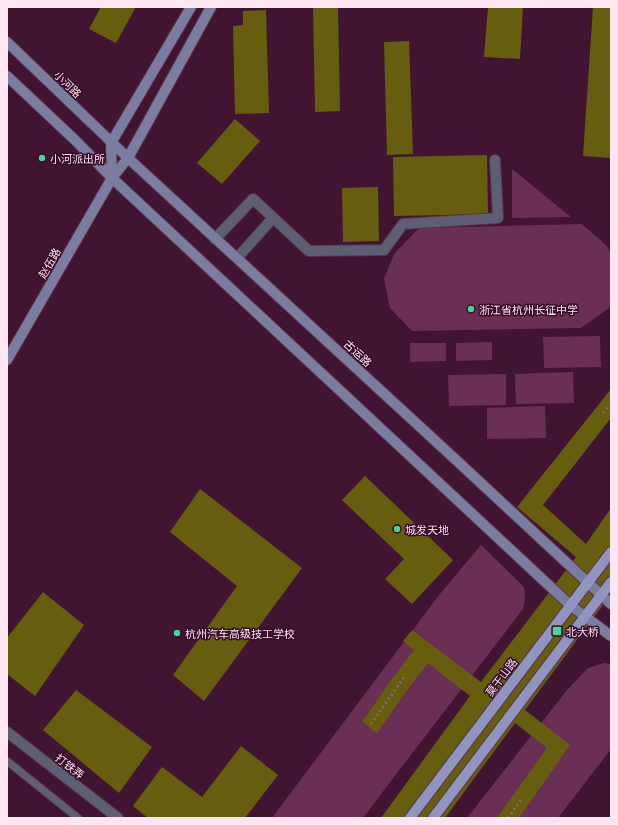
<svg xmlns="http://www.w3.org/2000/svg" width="618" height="825" font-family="Lato,'Noto Sans SC',sans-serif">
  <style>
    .green { fill: #6a2f55 }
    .building { fill: #665d0e }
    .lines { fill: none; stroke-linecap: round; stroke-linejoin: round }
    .service-casing { stroke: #5b324d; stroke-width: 9 }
    .minor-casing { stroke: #5b324d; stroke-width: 12 }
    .secondary-casing { stroke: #5b324d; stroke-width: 12 }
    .primary-casing { stroke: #5b324d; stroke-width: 12 }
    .path { stroke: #8a657c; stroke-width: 2.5; stroke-dasharray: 2 3; stroke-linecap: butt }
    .service { stroke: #5d5e74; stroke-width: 7 }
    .minor { stroke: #5d5e74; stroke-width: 10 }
    .secondary { stroke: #7a7ca0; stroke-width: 10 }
    .primary { stroke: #9193c1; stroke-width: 10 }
    .poi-dot { fill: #49d49c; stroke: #360a28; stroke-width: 1.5 }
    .labels { text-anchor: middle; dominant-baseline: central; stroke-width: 3; stroke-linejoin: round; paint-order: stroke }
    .street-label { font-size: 11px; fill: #fde5f2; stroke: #360a28 }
    .poi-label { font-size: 11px; fill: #fde5f2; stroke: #360a28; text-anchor: start }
  </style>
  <rect width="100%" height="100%" fill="#411532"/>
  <!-- green -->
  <path class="green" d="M512,169l59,48 -59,1z
    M582,224l25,22 4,9v46l-2,7 -28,20 -169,3 -22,-23 -6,-29 10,-25 25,-26z
    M600,336l1,31 -57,1 -1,-31z
    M492,342v18l-36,1v-18z
    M410,343h36v18l-36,1z
    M573,372l1,31 -58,1 -1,-30z
    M506,374v31l-57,1 -1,-31z
    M545,406l1,32 -59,1v-31z
    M481,545l43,42 1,12 -2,10 -126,164 -34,45h-91l167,-223z
    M604,663l7,1v85l-53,69h-91l100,-128 21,-22z"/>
  <!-- building -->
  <path class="building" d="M101,7h35l-20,36 -27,-14z
    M313,7h25l2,104 -25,1z
    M488,7h35l-3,52 -36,-2z
    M593,7h18v151l-28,-2z
    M266,10l3,103 -34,1 -2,-88 10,-1v-14z
    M409,41l4,113 -26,1 -3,-113z
    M235,119l25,22 -38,43 -25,-21z
    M487,155l1,59 -94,2 -1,-59z
    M378,187l1,54 -36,1 -1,-54z
    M611,389v29l-68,87 43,39 25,-36v86l-86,116 45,35 -51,73h-22l50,-70 -32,-25 -70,95h-64l89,-122 -42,-33 -23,30 -28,40 -15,-11 27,-39 25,-33 -11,-9 9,-11 69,52 95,-125 -59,-50z
    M365,476l88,84 -41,44 -27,-25 19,-20 -62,-59z
    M200,489l102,79 -98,133 -31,-26 64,-89 -67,-54z
    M43,592l41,33 -49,71 -28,-22v-36z
    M76,690l76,57 -33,46 -76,-63z
    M241,746l37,29 -33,43h-97l-15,-12 29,-39 40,30z"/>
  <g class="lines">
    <defs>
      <path id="service" d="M7,761l71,57"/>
      <path id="minor" d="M215,239l38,-40 56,52 75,-1 19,-26 95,-6 -3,-58
        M237,258l36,-40
        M7,732l111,86"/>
      <path id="secondary" d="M7,42l121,116 327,301 156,145
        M7,76l69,65 36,37 458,427 41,31
        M112,178l-1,-35 80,-136
        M7,360l105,-182 16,-20 83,-151"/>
      <path id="primary" d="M410,818l201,-266
        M433,818l178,-236"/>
    </defs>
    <!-- service casing -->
    <use href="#service" class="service-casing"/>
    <!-- minor casing -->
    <use href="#minor" class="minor-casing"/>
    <!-- secondary casing -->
    <use href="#secondary" class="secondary-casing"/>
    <!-- primary casing -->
    <use href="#primary" class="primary-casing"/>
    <!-- path -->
    <path class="path" d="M603,413l8,-9
      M371,724l34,-48
      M508,818l15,-21"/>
    <!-- service -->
    <use href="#service" class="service"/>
    <!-- minor -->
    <use href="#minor" class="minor"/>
    <!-- secondary -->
    <use href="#secondary" class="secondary"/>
    <!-- primary -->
    <use href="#primary" class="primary"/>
  </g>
  <!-- markers -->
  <g class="poi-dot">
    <circle cx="42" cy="158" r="4"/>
    <circle cx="471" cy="309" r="4"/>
    <circle cx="397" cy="529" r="4"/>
    <rect x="552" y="626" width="10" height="10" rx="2"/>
    <circle cx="177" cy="633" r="4"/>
  </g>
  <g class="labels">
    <!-- street labels -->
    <g class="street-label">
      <text transform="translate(68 84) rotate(44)">小河路</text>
      <text transform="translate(49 263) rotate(-60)">赵伍路</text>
      <text transform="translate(358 353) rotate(43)">古运路</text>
      <text transform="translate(501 677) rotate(-53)">莫干山路</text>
      <text transform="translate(70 766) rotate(38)">打铁弄</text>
    </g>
    <!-- poi labels -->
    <g class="poi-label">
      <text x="50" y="158">小河派出所</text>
      <text x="479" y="309">浙江省杭州长征中学</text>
      <text x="405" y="529">城发天地</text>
      <text x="566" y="631">北大桥</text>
      <text x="185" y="633">杭州汽车高级技工学校</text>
    </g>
  </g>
  <!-- border -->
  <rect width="618" height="825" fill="none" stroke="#fde5f2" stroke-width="16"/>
</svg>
